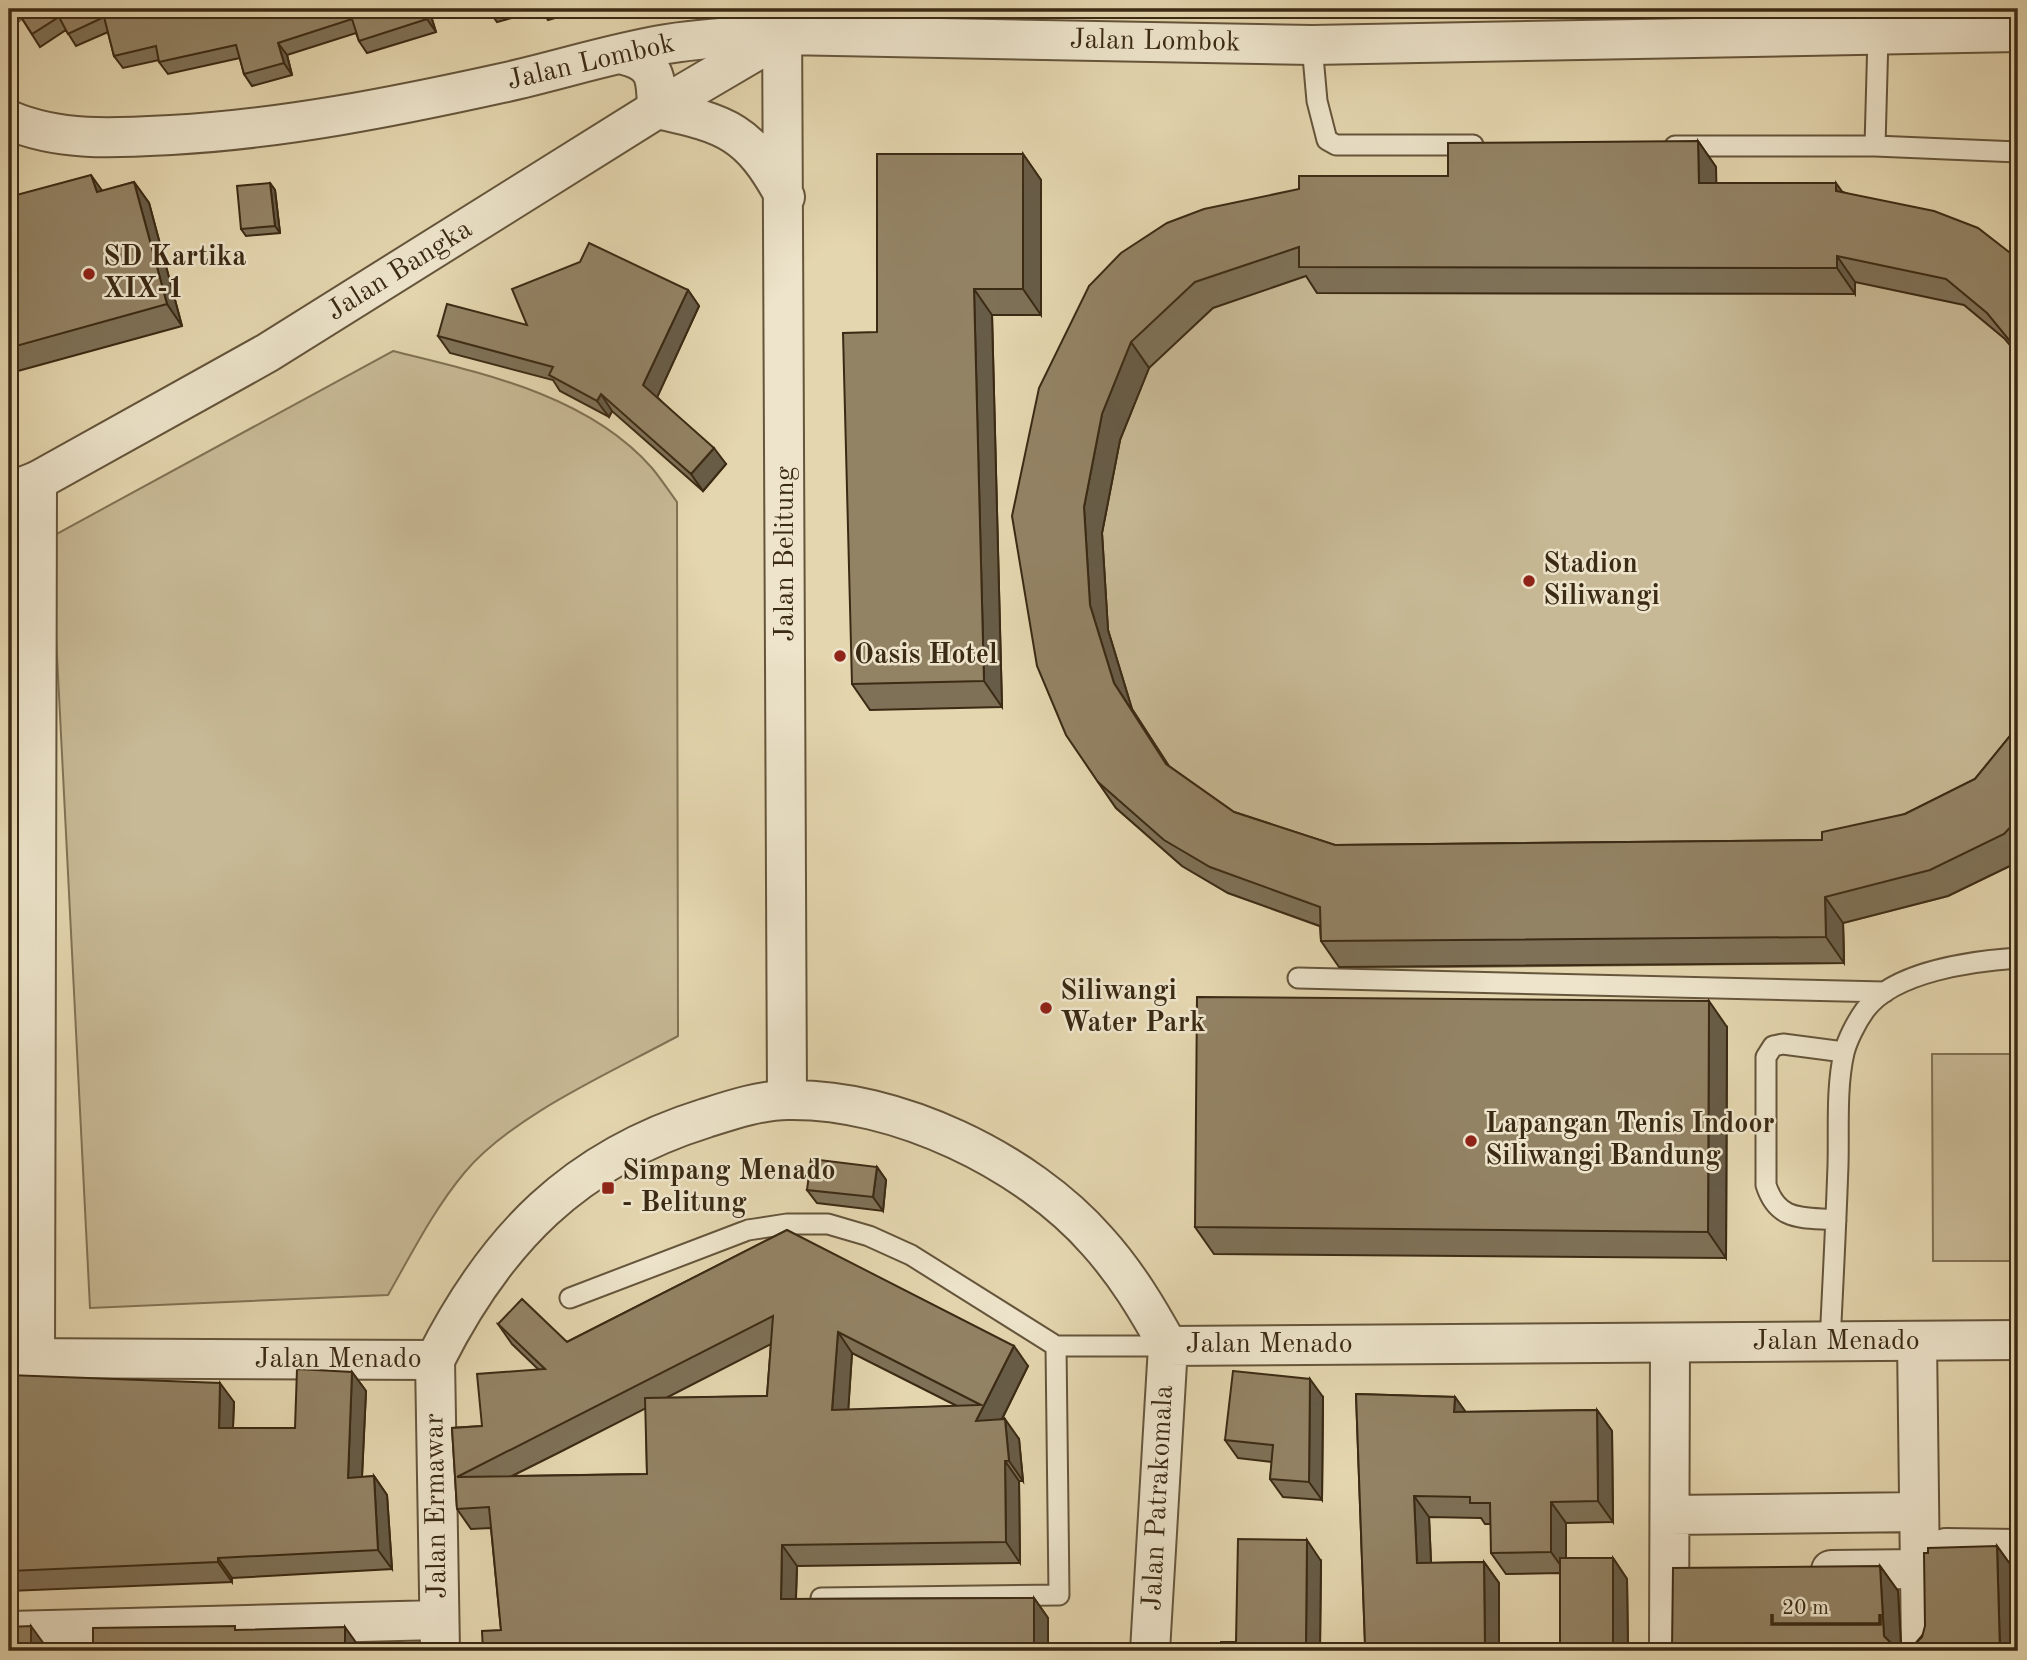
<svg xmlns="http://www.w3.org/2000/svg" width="2027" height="1660" font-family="'Old Standard TT',serif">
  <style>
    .green { fill: #c7b995; stroke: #817254; stroke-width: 2 }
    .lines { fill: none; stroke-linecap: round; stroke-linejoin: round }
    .stream { stroke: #7e6e51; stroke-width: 10 }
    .service-casing { stroke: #65553b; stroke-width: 23 }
    .minor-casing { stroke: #65553b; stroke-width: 42 }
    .tertiary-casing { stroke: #65553b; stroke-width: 42 }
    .service { stroke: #ede4cb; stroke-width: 19 }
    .minor { stroke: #ede4cb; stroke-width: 38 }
    .tertiary { stroke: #ede4cb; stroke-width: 38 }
    .wall { fill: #7e7157; stroke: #3b2a14; stroke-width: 2; fill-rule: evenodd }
    .shaded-wall { fill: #675c47; stroke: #3b2a14; stroke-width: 2 }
    .building { fill: #938365; stroke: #3b2a14; stroke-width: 2; fill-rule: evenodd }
    .poi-dot { fill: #8f2418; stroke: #ede4cb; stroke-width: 2.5 }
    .labels { text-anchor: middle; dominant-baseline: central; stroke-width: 5; stroke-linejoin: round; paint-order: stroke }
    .street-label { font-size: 28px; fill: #3b2a14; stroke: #ede4cb }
    .poi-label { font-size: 28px; font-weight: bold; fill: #3b2a14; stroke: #ede4cb; text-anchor: start }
  </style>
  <rect width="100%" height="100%" fill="#e4d6af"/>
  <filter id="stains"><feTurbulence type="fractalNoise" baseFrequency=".00286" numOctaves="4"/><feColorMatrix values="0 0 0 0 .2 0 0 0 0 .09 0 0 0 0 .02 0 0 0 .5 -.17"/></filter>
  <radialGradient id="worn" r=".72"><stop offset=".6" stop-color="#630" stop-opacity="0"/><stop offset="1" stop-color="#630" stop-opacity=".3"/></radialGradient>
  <!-- green -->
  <path class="green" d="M1717,208l301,63v591l-70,34 -105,27 1,40 -505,5 -1,-35 -110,-40 -46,-27 -66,-58 -32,-47 -29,-69 84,-413z
    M393,351c89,22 195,44 259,117 9,11 17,23 25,34l1,534c-66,36 -165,79 -213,136 -31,37 -53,81 -77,123l-298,13 -39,-771z
    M1932,1054h86v207h-85z"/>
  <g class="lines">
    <!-- stream -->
    <path class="stream" d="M9,24l19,-15"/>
    <defs>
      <path id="service" d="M1312,45l5,56 10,39 9,5h137
        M1675,146h200l3,-110
        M1875,146l143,6
        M1298,978l587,14
        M1836,1220c-34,-3 -58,2 -70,-35v-128l7,-11 10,-2 61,8
        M570,1298l178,-68 39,-6h41l41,12 42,19 145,91h112
        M1830,1342c3,-59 6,-118 8,-177 1,-36 -2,-77 6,-112 3,-13 13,-32 21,-43 29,-39 109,-49 153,-52
        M821,1598l238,-3 -3,-249"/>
      <path id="minor" d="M1717,37l4,-28
        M624,55c33,8 32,24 33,54
        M9,120c51,22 108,18 162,15 111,-6 222,-28 331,-52 55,-12 109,-30 165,-39 39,-6 77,-8 116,-9
        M1917,1341l4,310
        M35,1358l2,-877
        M435,1360l5,291
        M1670,1515l249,-3
        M1946,1548l72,1
        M1831,1570l88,-1
        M9,1631l429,-11
        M1669,1651l1,-308"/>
      <path id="tertiary" d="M782,10l5,1089
        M783,35l529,10 706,-13
        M657,109c70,15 93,23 128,88
        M9,492l28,-11 230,-128 390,-244 126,-74
        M1168,1346l850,-6
        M9,1358l426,2c61,-121 139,-201 271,-242 25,-8 55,-18 82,-18 108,-2 239,61 309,141 29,32 50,67 71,105
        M1150,1651l18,-305"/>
    </defs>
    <!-- service casing -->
    <use href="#service" class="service-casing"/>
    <!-- minor casing -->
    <use href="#minor" class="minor-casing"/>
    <!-- tertiary casing -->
    <use href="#tertiary" class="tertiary-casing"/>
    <!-- service -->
    <use href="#service" class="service"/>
    <!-- minor -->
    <use href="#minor" class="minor"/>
    <!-- tertiary -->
    <use href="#tertiary" class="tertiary"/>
  </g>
  <!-- wall -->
  <path class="wall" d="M16,9h426l-11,7 5,16 -69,21 -8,-12 -3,-8 -69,22 5,20 -40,11 -8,-12 -4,-16 -72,16 -9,-12v-2l-36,8 -9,-12 -6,-24 -32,14 -10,-16 -26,17z
    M488,9h98l-38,11 -7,-10 -44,12z
    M626,9h24l-19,7z
    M1698,141l18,26v16l127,9 175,67v96l-13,-16 -41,-34 -109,-23v12l-538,-1 -11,-17 -93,32 -64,60 -29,72 -18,93 6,97 24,79 37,57 65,46 101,33 487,-5 83,-26 70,-35 43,-53v136l-70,34 -105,27 1,40 -505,4 -18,-26 -1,-15 -92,-33 -46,-27 -66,-58 -18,-26 -9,-496 359,-110z
    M1023,154l18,26v135h-49l10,392 -132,3 -18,-26 25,-352z
    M134,182l15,21 33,123 -168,46 -5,-7v-168l94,-6z
    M270,183l5,7 5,43 -34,3 -5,-7z
    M688,290l11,16 -42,91 69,67 -23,27 -91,-80 -3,6 -49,-26 -7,-11 -103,-27 -12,-17 89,-11z
    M1727,1027l-1,231 -512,-4 -19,-27z
    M877,1167l9,13 -3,31 -66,-8 -10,-13z
    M787,1230l241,136 -26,53 17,20 4,42h-4l1,82 -223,3 -1,33 238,-1 14,20v33h-565l18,-21 -10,-102 -20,1 -14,-20 -5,-81 30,-2 56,-57 -26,-25 -14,-20 69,18zM771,1344l-4,52 -101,2zM852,1353l105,53 -109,4zM646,1408l1,66 -135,2 48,-24z
    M352,1372l14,19 -4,86 12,-1 13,19 5,74 -160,9v4l-223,9v-216l225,27 -1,26h62z
    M1356,1394l99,3 10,15 132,-2 15,21 1,91 -47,1v35h47l14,21 1,72h-68v-78l-54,1 -15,-21v-29h-6l-4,-6 -52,-1 2,46 53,-1 15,21v68h-278l15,-9 85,-81 -1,83h45z
    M1323,1397l-1,103 -39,-3 -13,-18 2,-17 -34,-4 -13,-18z
    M1997,1546l18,25 3,80 -346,-1 208,-84 18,25 3,55 3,1 11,-3z"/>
  <!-- shaded-wall -->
  <path class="shaded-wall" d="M424,9h2l5,7 5,16 -9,-13z
    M278,43l9,12 5,20 -8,-12z
    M1698,141l18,26 1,41 -18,-25z
    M1023,154l18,26v135l-18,-26z
    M91,175l15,21 -9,-4z
    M134,182l15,21 33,123 -15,-22z
    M270,183l5,7 5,43 -5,-7z
    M1836,183l18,25 -18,-17z
    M1837,256l18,26v12l-18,-26z
    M974,289l18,26 10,392 -18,-26z
    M688,290l11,16 -44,96 -12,-17z
    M1131,342l18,26 -29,72 -18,93 6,97 24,79 52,81 -70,-107 -24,-78 -6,-98 18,-93z
    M601,394l11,17 -3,6 -12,-16z
    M714,448l12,16 -23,27 -12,-17z
    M1825,897l18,26 1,40 -18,-26z
    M1709,1001l18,26 -1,231 -18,-26z
    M877,1167l9,13 -3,31 -10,-14z
    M838,1332l14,21 -5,77 -15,-20z
    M1014,1346l14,20 -37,75 -15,-20z
    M352,1372l14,19 -5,106 -13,-19z
    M1310,1379l13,18 -1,103 -13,-18z
    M220,1383l14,19 -2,46 -13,-20z
    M1455,1397l15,21 -16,-6z
    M1597,1410l15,21 1,91 -15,-21z
    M1005,1419l14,20 4,42 -14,-20z
    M1005,1461l14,20 1,82 -14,-21z
    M374,1476l13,19 5,74 -14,-19z
    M1414,1496l15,21 3,67 -15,-21z
    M1551,1502l15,21v50l-15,-21z
    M1307,1540l14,21 -1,90 -14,-8z
    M782,1545l15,21 -2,54 -14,-21z
    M1997,1546l18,25 3,80h-18z
    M218,1558l14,20v4l-14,-20z
    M1613,1558l14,21 1,72h-15z
    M1484,1562l15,21v68h-14z
    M1880,1566l18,25 3,56h-9l-8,-11z
    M1034,1598l14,20v33h-9l-5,-7z
    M31,1626l18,25h-18z
    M345,1627l17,24h-17z"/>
  <!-- building -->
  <path class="building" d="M16,9h408l3,10 -68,22 -7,-22 -74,24 6,20 -40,11 -8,-29 -77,17 -3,-16 -42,10 -10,-39 -36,17 -9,-17 -27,17z
    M1698,141l1,42h137v8l98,20 44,17 40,31v92l-31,-38 -41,-34 -109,-23v12l-538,-1v-20l-104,35 -64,60 -29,72 -18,93 6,98 24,78 52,81 68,48 101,33 487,-5v-8l83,-18 70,-35 43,-53v93l-14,15 -74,36 -105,27 1,40 -505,4 -1,-34 -110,-40 -46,-27 -66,-58 -32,-47 -29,-69 -25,-150 27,-128 50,-102 32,-33 46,-30 37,-14 95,-20v-13h149v-33z
    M877,154h146v135h-49l10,392 -132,3 -9,-351 34,-1z
    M91,175l6,17 37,-10 33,122 -158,44v-151z
    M270,183l5,43 -34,3 -4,-43z
    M589,243l99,47 -45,95 71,63 -23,26 -90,-80 -4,7 -48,-26 4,-8 -115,-31 9,-32 80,21 -15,-36 68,-27z
    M1197,997l512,4 -1,231 -513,-5z
    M811,1159l66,8 -4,30 -66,-7z
    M787,1230l227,116 -38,75 29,-2 4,42h-4l1,81 -224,3 -1,54 253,-1v46l-164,4v3h-387l-1,-20 19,-1 -12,-123 -32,2 -5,-81 30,-2 -5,-52 68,-5 -47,-45 24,-25 45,43zM773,1316l-6,80 -122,2 2,76 -190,3zM838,1332l143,73 -149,5z
    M297,1369l55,3 -4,106 26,-2 4,74 -160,8v4l-209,9v-196l211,8 -1,45h76z
    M1233,1371l77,8 -1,103 -39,-3 3,-34 -48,-5z
    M1356,1394l99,3 -1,15 143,-2 1,91 -47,1v50l-60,1 -1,-50h-20v-6l-56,-1 3,67 67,-1 1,89h-264v-9h15l2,-103 69,1 -1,103 59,1z
    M1997,1546l3,105h-68l-1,-4 -259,3 1,-82 207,-2 4,70 8,8 12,3 11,-3 7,-7 3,-11 -1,-73h4v-5z
    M1560,1558h53v93h-53z
    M31,1626v25h-22v-24z
    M235,1626v4l110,-3v24h-252v-23z"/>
  <!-- markers -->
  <g class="poi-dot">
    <circle cx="89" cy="274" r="7"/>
    <circle cx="1529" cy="581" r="7"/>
    <circle cx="840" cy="656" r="7"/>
    <circle cx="1046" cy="1008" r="7"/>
    <circle cx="1471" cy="1141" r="7"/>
    <rect x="601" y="1181" width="14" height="14" rx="3.5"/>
  </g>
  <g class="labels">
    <!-- street labels -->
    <g class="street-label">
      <text transform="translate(1155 42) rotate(1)">Jalan Lombok</text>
      <text transform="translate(591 63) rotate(-13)">Jalan Lombok</text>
      <text transform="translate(400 271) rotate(-32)">Jalan Bangka</text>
      <text transform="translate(786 554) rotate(-90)">Jalan Belitung</text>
      <text x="1836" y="1342">Jalan Menado</text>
      <text x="1269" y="1345">Jalan Menado</text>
      <text x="338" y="1360">Jalan Menado</text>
      <text transform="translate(1159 1498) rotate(-87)">Jalan Patrakomala</text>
      <text transform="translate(437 1506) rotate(-91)">Jalan Ermawar</text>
    </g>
    <!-- poi labels -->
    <g class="poi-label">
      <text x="103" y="258">SD Kartika<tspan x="103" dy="32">XIX-1</tspan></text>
      <text x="1543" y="565">Stadion<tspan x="1543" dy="32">Siliwangi</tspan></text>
      <text x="854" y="656">Oasis Hotel</text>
      <text x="1060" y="992">Siliwangi<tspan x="1060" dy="32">Water Park</tspan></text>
      <text x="1485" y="1125">Lapangan Tenis Indoor<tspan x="1485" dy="32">Siliwangi Bandung</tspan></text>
      <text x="622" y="1172">Simpang Menado<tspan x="622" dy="32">- Belitung</tspan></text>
    </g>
  </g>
  <!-- margin -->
  <rect width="2027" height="1660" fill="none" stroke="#e4d6af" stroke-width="35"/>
  <rect x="10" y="10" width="2006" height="1639" fill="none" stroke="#3b2a14" stroke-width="3.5"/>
  <rect x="18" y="18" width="1992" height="1625" fill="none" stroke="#3b2a14" stroke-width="2"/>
  <!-- scale -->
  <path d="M1772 1614v10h108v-10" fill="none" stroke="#3b2a14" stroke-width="3.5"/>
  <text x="1782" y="1614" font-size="21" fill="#3b2a14" stroke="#ede4cb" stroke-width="5" paint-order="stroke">20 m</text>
  <rect width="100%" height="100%" filter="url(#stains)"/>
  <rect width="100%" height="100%" fill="url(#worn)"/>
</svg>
